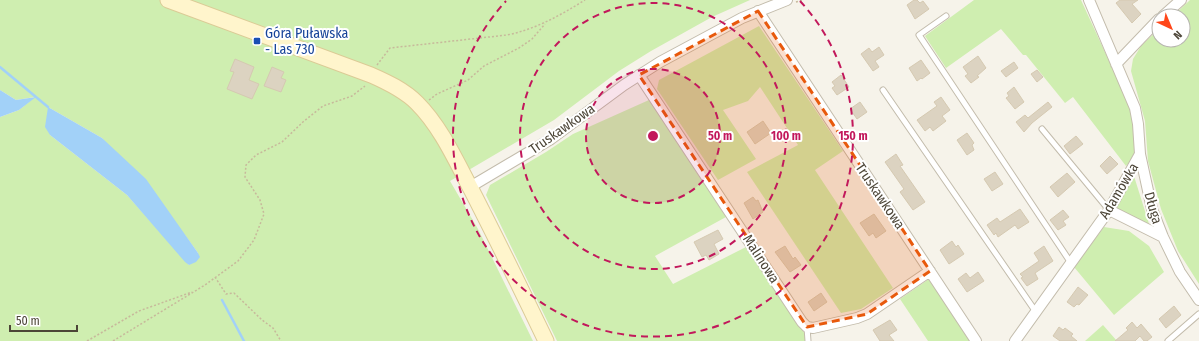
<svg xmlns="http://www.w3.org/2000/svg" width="1199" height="341" font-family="'Fira Sans Condensed',sans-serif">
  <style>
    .green { fill: #cfeeb0; fill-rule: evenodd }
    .water { fill: #a2d1f8 }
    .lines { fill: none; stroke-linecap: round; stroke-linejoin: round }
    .stream { stroke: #a2d1f8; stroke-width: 2.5 }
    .building { fill: #dcd3c1; stroke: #d5c9b1 }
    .lane-casing { stroke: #c3bcac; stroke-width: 7 }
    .street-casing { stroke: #c3bcac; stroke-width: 12 }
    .secondary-casing { stroke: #dbcb96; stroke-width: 17 }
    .path { stroke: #c7b99b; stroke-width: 1.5; stroke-dasharray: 2 2; stroke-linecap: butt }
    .lane { stroke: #fff; stroke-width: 5 }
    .street { stroke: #fff; stroke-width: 10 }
    .secondary { stroke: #fff5cc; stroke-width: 15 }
    .marked { fill: #e8590c; fill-opacity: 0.2; stroke: #e8590c; stroke-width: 3; stroke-dasharray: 8 5; stroke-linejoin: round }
    .ring { fill: none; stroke: #c2185b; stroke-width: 2; stroke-dasharray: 7 5 }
    .transit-dot { fill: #1a4fb4; stroke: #fff; stroke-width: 1.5 }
    .labels { text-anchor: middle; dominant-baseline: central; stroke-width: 4; stroke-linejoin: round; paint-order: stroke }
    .transit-label { font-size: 14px; fill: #164399; stroke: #fff; text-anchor: start }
    .street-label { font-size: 14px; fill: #4c4537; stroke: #fff }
    .centre { fill: #c2185b; stroke: #fff; stroke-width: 2 }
    .ring-label { font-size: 12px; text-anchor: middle; font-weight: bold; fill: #c2185b; stroke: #fff; stroke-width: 4; stroke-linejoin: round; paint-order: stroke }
  </style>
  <rect width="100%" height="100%" fill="#f6f3ea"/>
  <!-- green -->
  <path class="green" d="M0,0h750l-38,17 -61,34 -32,20 -65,49 -104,61 28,48 55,112h-533v-224l19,-7 16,-13 -19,3 -16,-10zM48,107l54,31 83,97 13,18 -9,12 -62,-70 -77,-60z
    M974,0h107l51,111 4,44 -10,11 -53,-69 -8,6 -39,-48h-3l-22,-26 -55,39 -21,-32z
    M1190,0h9v284l-21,-33 -17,-42 -13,-48 -3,-40 -14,-50 2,-12 8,-13 18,-17v11h24v-24h-10z
    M759,26l84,125 -28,19 78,118 -32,21 -20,4 -94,-141 51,-27 -38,-58 -12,14 -25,9 33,49 -38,21 -61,-91 2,-9z
    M649,100l77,117 -71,39 18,28 73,-37 59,87v7h-248l-71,-146 4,-10 56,-33 27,-18z
    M1133,173l17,54 -35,-19z
    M1104,227l25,4 20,15 15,26 -50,43 -40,-48z
    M929,279l41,62h-42l-28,-42z
    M1103,325l14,16h-32z"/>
  <!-- water -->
  <path class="water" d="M0,90l16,10 20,-3 -17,13 -19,7z
    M48,107l54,31 44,41 52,74 2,4 -4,5 -7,3 -4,-3 -58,-67 -77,-60 -5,-8z"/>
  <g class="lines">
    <!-- stream -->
    <path class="stream" d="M0,67l48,40
      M222,300l22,41"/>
  </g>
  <!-- building -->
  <path class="building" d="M914,0h3l3,3 3,-2 6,8 -14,10 -8,-14z
    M1120,0h18l-6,4 9,10 -9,9 -16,-20z
    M879,47l5,8 -9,6 4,6 -6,4 -12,-17 8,-6 3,4z
    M978,56l8,12 -9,8 2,1 -8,6 -6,-7 3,-2 -5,-7z
    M235,59l19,8 -5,13 10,4 -7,15 -25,-10 7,-17 -4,-1z
    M921,60l9,13 -8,6 -1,-1 -4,3 -8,-13z
    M1014,62l4,6 -12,9 -5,-6z
    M272,67l12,5 -3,6 5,2 -5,12 -17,-6z
    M1037,70l6,7 -6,5 -6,-8z
    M841,75l8,12 -12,8 -5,-7 3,-2 -3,-4z
    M1014,87l10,15 -9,7 -9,-11 3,-2 -2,-3z
    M941,97l9,13 -8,6 4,5 -13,10 -3,-4 -5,4 -8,-11 20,-14 -3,-4z
    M860,102l7,10 -10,7 -7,-10z
    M1048,102l4,5 -20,16 -8,9 -8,-10 9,-7 3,3z
    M763,121l8,12 -16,11 -8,-12z
    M967,133l7,10 -2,2 2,5 -7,5 -10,-15z
    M1076,136l7,8 -13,10 -6,-8z
    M896,154l7,11 -3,1 25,36 -12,8 -13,-18 4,-3 -19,-27z
    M1110,156l8,8 -11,10 -7,-8z
    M995,172l8,12 -11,7 -8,-12z
    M1067,173l8,9 -17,15 -8,-10z
    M753,197l3,4 2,-1 5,12 -10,7 -9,-16z
    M1020,209l9,13 -11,7 -3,-4 -17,12 -2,-4 -2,2 -7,-10 10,-7 3,4z
    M1063,210l6,7 -6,4 3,4 -8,5 -8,-10z
    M874,214l12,17 -10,7 -3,-5 -4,3 -9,-13z
    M718,230l5,9 -9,5 5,10 -10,6 -3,-5 -4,2 -8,-15z
    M952,241l4,6 2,-2 6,9 -15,10 -9,-14z
    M785,246l8,13 2,-2 6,8 -11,7 -15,-20z
    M1044,246l9,15 -18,12 3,6 -11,7 -6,-8 2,-1 -3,-3 19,-13 -5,-8z
    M978,272l6,9 -17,11 -9,-13 8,-6 4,5z
    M1078,287l10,8 -9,10 -2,-1 -3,3 -7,-5z
    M821,293l6,9 -13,9 -6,-9z
    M1174,306l7,9 -15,13 -7,-9z
    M890,320l7,10 -8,5 5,6h-14l-7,-11z
    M1132,322l5,6 4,-4 11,13 -5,4h-3l-4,-5 -5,5h-20l13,-11 -2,-2z
    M1059,327l4,3 2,-2 8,6 -2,2 6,5h-17l-7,-5z"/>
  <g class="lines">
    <defs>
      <path id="lane" d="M946,16l-27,19 152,228
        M883,90l153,222
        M1042,129l67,81
        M807,327l1,14
        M1168,341l31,-27"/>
      <path id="street" d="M1089,0l46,108 3,16 2,30 12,55 11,28 17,35 19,28
        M758,11l218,330
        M1163,16l18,-16
        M1116,64l43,-45
        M639,75l163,247 5,5 6,1 44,-10 10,-4 63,-43
        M470,187l81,-48 73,-54 36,-23 82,-44 45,-18
        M1109,210l54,27
        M1015,341l94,-131 31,-56"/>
      <path id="secondary" d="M168,0l203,75c16,7 33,15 46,28 24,24 39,58 55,88 25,49 50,100 74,150"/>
    </defs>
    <!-- lane casing -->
    <use href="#lane" class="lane-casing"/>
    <!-- street casing -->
    <use href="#street" class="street-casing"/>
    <!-- secondary casing -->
    <use href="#secondary" class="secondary-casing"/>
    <!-- path -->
    <path class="path" d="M796,2l7,-2
      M377,65l13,-17 117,-13c29,-6 52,-19 78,-35
      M429,100l8,-6 31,-14 16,-14 35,-18 13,-9 13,-15
      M215,277l11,17 8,-1 28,27 11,8 8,13
      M87,341l52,-30 53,-19
      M113,341l92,-56 33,-24 16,-21 10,-26 -4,-14 -15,-23 1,-12 10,-10 26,-13 22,-21 19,-15 29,-10 13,-10"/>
    <!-- lane -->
    <use href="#lane" class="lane"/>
    <!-- street -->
    <use href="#street" class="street"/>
    <!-- secondary -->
    <use href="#secondary" class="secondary"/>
  </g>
  <!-- marked area -->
  <path class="marked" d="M758,11l172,260 -63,43 -60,13 -168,-252z"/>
  <!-- distance rings -->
  <circle cx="653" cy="136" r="67" fill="#c2185b" fill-opacity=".12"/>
  <g class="ring">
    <circle cx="653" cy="136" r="67"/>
    <circle cx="653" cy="136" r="133"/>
    <path d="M800 1A200 200 0 1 1 506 1"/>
  </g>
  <!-- markers -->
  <rect class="transit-dot" x="253" y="37" width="8" height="8" rx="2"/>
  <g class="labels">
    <!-- transit labels -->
    <g class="transit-label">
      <text x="265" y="33">Góra Puławska<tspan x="265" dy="16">- Las 730</tspan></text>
    </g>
    <!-- street labels -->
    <g class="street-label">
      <text transform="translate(562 129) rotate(-35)">Truskawkowa</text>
      <text transform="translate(1119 191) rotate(-59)">Adamówka</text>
      <text transform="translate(880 196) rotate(56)">Truskawkowa</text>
      <text transform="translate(1153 208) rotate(74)">Długa</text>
      <text transform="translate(761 259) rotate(57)">Malinowa</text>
    </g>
  </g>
  <circle cx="653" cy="136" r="6" class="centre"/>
  <g class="ring-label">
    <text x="720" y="140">50 m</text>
    <text x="786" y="140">100 m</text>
    <text x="853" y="140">150 m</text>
  </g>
  <!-- north arrow -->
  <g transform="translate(1171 28) rotate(136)"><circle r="19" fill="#ffffff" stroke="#b7b5af"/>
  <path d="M0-3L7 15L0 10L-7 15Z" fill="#ff4619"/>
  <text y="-6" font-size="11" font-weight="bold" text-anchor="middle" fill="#4c4537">N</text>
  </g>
  <!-- scale -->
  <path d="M10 325v6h67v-6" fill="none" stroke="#4c4537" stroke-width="2"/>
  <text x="16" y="325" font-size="12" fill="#4c4537" stroke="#ffffff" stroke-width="3" paint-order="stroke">50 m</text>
</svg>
